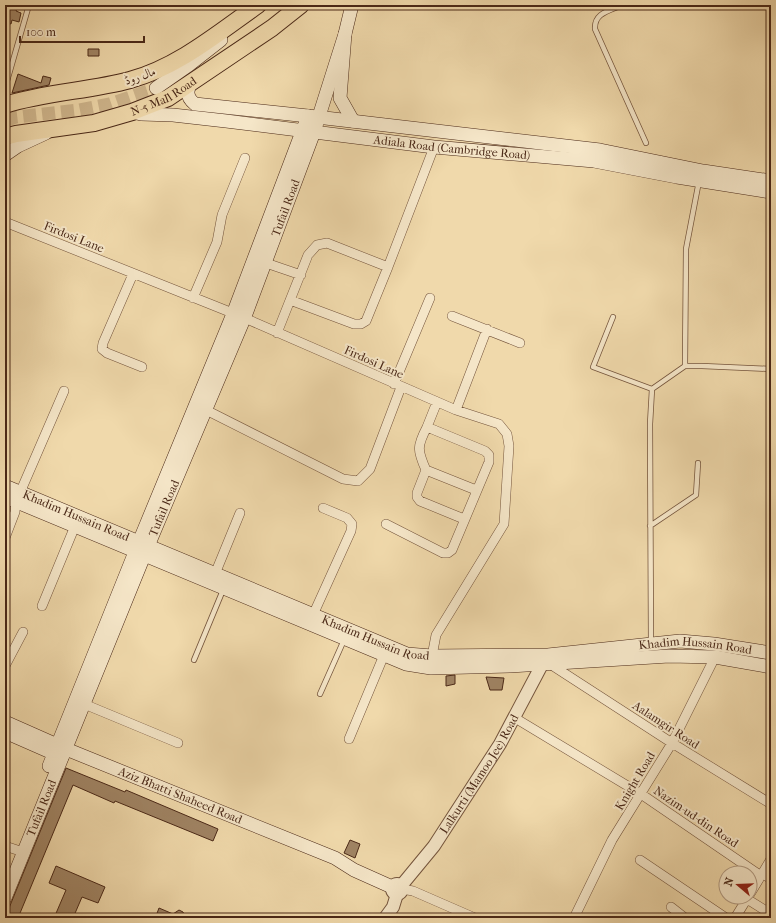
<svg xmlns="http://www.w3.org/2000/svg" width="776" height="923" font-family="'IM FELL French Canon',Amiri,serif">
  <style>
    .building { fill: #a08464; stroke: #4a2817 }
    .lines { fill: none; stroke-linecap: round; stroke-linejoin: round }
    .secondary-tunnel { stroke: #cfb68d; stroke-width: 13; stroke-dasharray: 13 6; stroke-linecap: butt }
    .service-casing { stroke: #74543c; stroke-width: 6 }
    .minor-casing { stroke: #74543c; stroke-width: 10 }
    .tertiary-casing { stroke: #74543c; stroke-width: 14 }
    .secondary-casing { stroke: #4a2817; stroke-width: 14 }
    .trunk-casing { stroke: #4a2817; stroke-width: 18 }
    .service { stroke: #f5e6c8; stroke-width: 4.5 }
    .minor { stroke: #f5e6c8; stroke-width: 9 }
    .tertiary { stroke: #f5e6c8; stroke-width: 12 }
    .secondary { stroke: #f5e6c8; stroke-width: 13 }
    .trunk { stroke: #f0d9ab; stroke-width: 16 }
    .labels { text-anchor: middle; dominant-baseline: central; stroke-width: 4; stroke-linejoin: round; paint-order: stroke }
    .street-label { font-size: 12px; fill: #4a2817; stroke: #f5e6c8 }
  </style>
  <rect width="100%" height="100%" fill="#f0d9ab"/>
  <filter id="stains"><feTurbulence type="fractalNoise" baseFrequency=".005" numOctaves="4"/><feColorMatrix values="0 0 0 0 .2 0 0 0 0 .09 0 0 0 0 .02 0 0 0 .5 -.17"/></filter>
  <radialGradient id="worn" r=".72"><stop offset=".6" stop-color="#630" stop-opacity="0"/><stop offset="1" stop-color="#630" stop-opacity=".3"/></radialGradient>
  <!-- building -->
  <path class="building" d="M5,5h13l-2,6 5,2 -2,9 -7,-2 -1,4 -6,-2z
    M88,49h11v7h-11z
    M18,74l23,9 2,-7 8,2 -2,7 -37,8z
    M455,675v9l-9,2v-10z
    M486,677l18,1 -2,12h-12z
    M66,768l59,24 1,-2 92,39 -5,12 -98,-40 -1,2 -41,-18 -55,133 -11,-5z
    M350,840l10,4 -5,14 -11,-5z
    M56,866l49,21 -7,16 -16,-6 -9,21h-19l12,-28 -17,-7z
    M159,908l14,6 6,-4 4,2 3,6h-26l-4,-2z"/>
  <g class="lines">
    <!-- secondary-tunnel -->
    <path class="secondary-tunnel" d="M5,121l11,-4 63,-7 31,-6 46,-16"/>
    <defs>
      <path id="service" d="M622,5c-13,6 -28,8 -27,24l51,114
        M5,88l24,-83
        M613,317l-20,50 59,22
        M685,366l1,-117 13,-68
        M650,526l46,-31 2,-32
        M651,643l-1,-219 2,-35 33,-23h17l69,3
        M194,660l29,-70
        M320,694l24,-54"/>
      <path id="minor" d="M5,222l235,94 216,94 43,14 8,10 2,12 -5,78 -68,111 -4,21
        M266,263l35,12
        M388,267l46,-120
        M133,274l-30,69 -1,6 5,4 35,14
        M193,298l24,-56 5,-27 23,-57
        M452,316l68,27
        M277,333l31,-78 9,-10 10,-2 61,24 -22,54 -5,3h-7l-64,-24
        M394,384l36,-86
        M206,410l137,69 15,2 12,-12 31,-82
        M456,410l31,-81
        M427,427c-10,19 -10,23 -1,43l-9,23v4l3,4 44,18
        M426,470l50,20
        M386,524l57,29h5l4,-3 37,-88v-7l-4,-4 -58,-24 10,-25
        M5,538l10,-26 1,-10 48,-111
        M215,574l25,-61
        M42,606l33,-80
        M313,615l38,-84 1,-7 -5,-6 -24,-10
        M550,664l122,79 99,61
        M5,666l18,-34
        M84,704l94,39
        M515,718l126,76 120,82
        M349,739l35,-84
        M5,846l12,4
        M640,860l86,58
        M762,873l9,6
        M402,889l11,2 62,27
        M750,894l21,-35
        M747,899l24,15
        M671,907l14,11
        M574,918l38,-78 60,-97 43,-86
        M735,918l13,-21"/>
      <g id="tertiary">
        <circle cx="397" cy="889" r="5"/>
        <path id="s1" d="M401,886l33,-40 66,-102 46,-87"/>
        <path d="M385,918l8,-11 4,-13"/>
      </g>
      <g id="secondary">
        <path d="M352,5l-7,29 -5,64 13,23"/>
        <path d="M193,80c-7,10 -7,17 2,24l113,12 292,34 103,21 68,10"/>
        <path d="M156,88l33,-23 32,-25"/>
        <path id="s2" d="M132,112l9,2 32,1 53,6 208,26 160,14 83,16 94,15"/>
        <path d="M5,155l13,-9 28,-13"/>
        <path id="s3" d="M5,486l402,168 25,2 116,-1 132,-14 34,3 57,9"/>
        <path d="M5,497l401,167 25,4 79,-2 159,-10 46,1 56,10"/>
        <path id="s4" d="M5,722l61,27 269,109 19,12 38,17"/>
        <path d="M5,732l57,25"/>
        <path d="M49,766l90,-224 94,-228 75,-198"/>
        <path id="s5" d="M5,898l143,-352 96,-227 70,-187 31,-98"/>
      </g>
      <g id="trunk">
        <path d="M5,105c40,-13 85,-14 125,-25 48,-13 88,-47 128,-75"/>
        <path id="s6" d="M5,137l11,-3 78,-11 38,-11 36,-14 104,-70 29,-23"/>
      </g>
    </defs>
    <!-- service casing -->
    <use href="#service" class="service-casing"/>
    <!-- minor casing -->
    <use href="#minor" class="minor-casing"/>
    <!-- tertiary casing -->
    <use href="#tertiary" class="tertiary-casing"/>
    <!-- secondary casing -->
    <use href="#secondary" class="secondary-casing"/>
    <!-- trunk casing -->
    <use href="#trunk" class="trunk-casing"/>
    <!-- service -->
    <use href="#service" class="service"/>
    <!-- minor -->
    <use href="#minor" class="minor"/>
    <!-- tertiary -->
    <use href="#tertiary" class="tertiary"/>
    <!-- secondary -->
    <use href="#secondary" class="secondary"/>
    <!-- trunk -->
    <use href="#trunk" class="trunk"/>
  </g>
  <g class="labels">
    <!-- street labels -->
    <g class="street-label">
      <text transform="translate(140 76) rotate(-19)">مال روڈ</text>
      <text stroke="none"><textPath href="#s6" startOffset="165">N-5 Mall Road</textPath></text>
      <text stroke="none"><textPath href="#s2" startOffset="322">Adiala Road (Cambridge Road)</textPath></text>
      <text stroke="none"><textPath href="#s5" startOffset="745">Tufail Road</textPath></text>
      <text transform="translate(74 237) rotate(22)">Firdosi Lane</text>
      <text transform="translate(374 362) rotate(24)">Firdosi Lane</text>
      <text stroke="none"><textPath href="#s5" startOffset="421">Tufail Road</textPath></text>
      <text stroke="none"><textPath href="#s3" startOffset="77">Khadim Hussain Road</textPath></text>
      <text stroke="none"><textPath href="#s3" startOffset="401">Khadim Hussain Road</textPath></text>
      <text stroke="none"><textPath href="#s3" startOffset="725">Khadim Hussain Road</textPath></text>
      <text transform="translate(666 725) rotate(33)">Aalamgir Road</text>
      <text stroke="none"><textPath href="#s1" startOffset="137">Lalkurti (Mamoo Jee) Road</textPath></text>
      <text transform="translate(635 781) rotate(-59)">Knight Road</text>
      <text stroke="none"><textPath href="#s4" startOffset="190">Aziz Bhatti Shaheed Road</textPath></text>
      <text stroke="none"><textPath href="#s5" startOffset="97">Tufail Road</textPath></text>
      <text transform="translate(696 817) rotate(34)">Nazim-ud-din Road</text>
    </g>
  </g>
  <!-- margin -->
  <rect width="776" height="923" fill="none" stroke="#f0d9ab" stroke-width="20"/>
  <rect x="6" y="6" width="764" height="911" fill="none" stroke="#4a2817" stroke-width="2"/>
  <rect x="10" y="10" width="756" height="903" fill="none" stroke="#4a2817"/>
  <!-- north arrow -->
  <g transform="translate(738 885) rotate(289)"><circle r="19" fill="#f5e6c8" stroke="#b19a81"/>
  <path d="M0-3L7 15L0 10L-7 15Z" fill="#8f2418"/>
  <text y="-6" font-size="11" font-weight="bold" text-anchor="middle" fill="#4a2817">N</text>
  </g>
  <!-- scale -->
  <path d="M20 36v6h124v-6" fill="none" stroke="#4a2817" stroke-width="2"/>
  <text x="26" y="36" font-size="12" fill="#4a2817" stroke="#f5e6c8" stroke-width="3" paint-order="stroke">100 m</text>
  <rect width="100%" height="100%" filter="url(#stains)"/>
  <rect width="100%" height="100%" fill="url(#worn)"/>
</svg>
